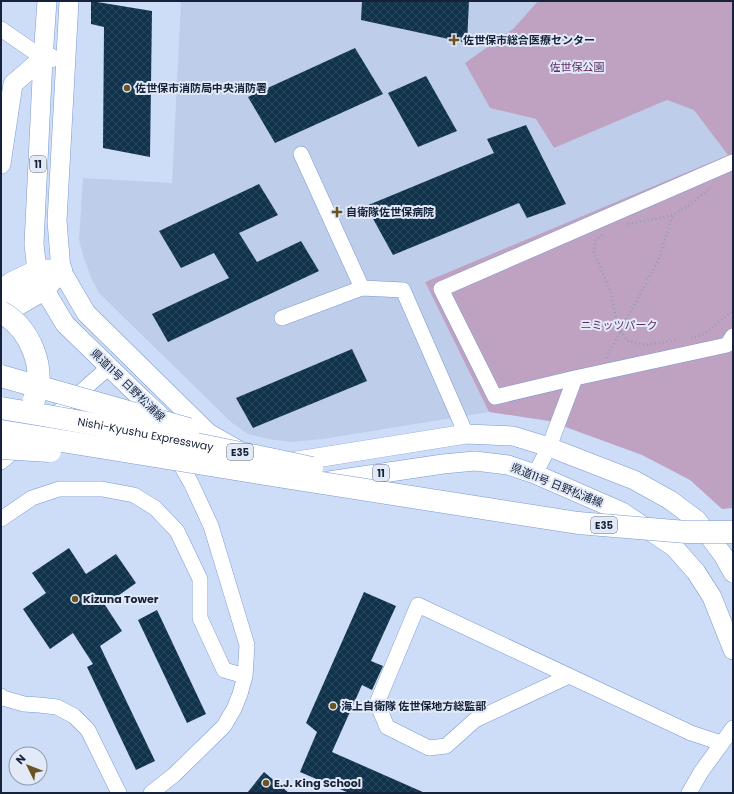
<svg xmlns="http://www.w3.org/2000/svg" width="734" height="794" font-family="Poppins,'Noto Sans JP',sans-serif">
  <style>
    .built { fill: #bdcdea }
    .green { fill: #bfa2c2 }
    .building { fill: url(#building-cross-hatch) }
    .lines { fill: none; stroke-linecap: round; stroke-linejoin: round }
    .minor-casing { stroke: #7899d6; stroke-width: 16 }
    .major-casing { stroke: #7899d6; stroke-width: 20 }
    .highway-casing { stroke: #7899d6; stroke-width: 23 }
    .path { stroke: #909eb8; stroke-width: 2.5; stroke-dasharray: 1 3; stroke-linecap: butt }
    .minor { stroke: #fff; stroke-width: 15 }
    .major { stroke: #fff; stroke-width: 19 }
    .highway { stroke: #fff; stroke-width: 22 }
    .highway-bridge-casing { stroke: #7899d6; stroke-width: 23; stroke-linecap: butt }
    .highway-bridge { stroke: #fff; stroke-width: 22 }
    .poi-dot { fill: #6b5324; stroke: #e2e9f7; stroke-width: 1.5 }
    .labels { text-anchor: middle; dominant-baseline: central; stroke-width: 4; stroke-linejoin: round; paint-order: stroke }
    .shield { fill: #e2e9f7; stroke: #525e73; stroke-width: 1 }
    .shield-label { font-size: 10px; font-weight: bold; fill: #15223a }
    .poi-label { font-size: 11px; font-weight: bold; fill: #15223a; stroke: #e2e9f7; text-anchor: start }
    .park-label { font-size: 11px; fill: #602b67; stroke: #e2e9f7 }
    .street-label { font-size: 11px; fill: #15223a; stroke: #e2e9f7 }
  </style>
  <defs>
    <pattern id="building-cross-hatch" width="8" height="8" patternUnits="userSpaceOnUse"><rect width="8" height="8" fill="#10334b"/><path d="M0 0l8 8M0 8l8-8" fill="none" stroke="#29485d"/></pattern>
  </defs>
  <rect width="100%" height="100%" fill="#ceddf7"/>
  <!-- built -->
  <path class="built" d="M181,1h357l-24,27 -48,35 24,45 46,11 18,29 113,-48 27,9 35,46 -304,127 64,130 -166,27 -31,3 -24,-3 -20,-5 -17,-12 -132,-129 -7,-13 -8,-22 -5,-18 4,-62 89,5z"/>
  <!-- green -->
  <path class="green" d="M538,1h195v507l-11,1 -32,-29 -48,-25 -93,-34 -60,-9 -64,-130 303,-127 -34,-45 -27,-10 -113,48 -18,-29 -46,-11 -25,-45 49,-35z"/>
  <!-- building -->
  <path class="building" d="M91,1l61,10 -2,146 -47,-9 1,-121 -13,-3z
    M362,1h107l-2,42 -106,-23z
    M355,48l28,46 -108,49 -27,-46z
    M426,76l31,55 -39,16 -30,-54z
    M526,125l40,79 -39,14 -8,-15 -126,52 -27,-49 128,-53 -7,-14z
    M259,184l19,31 -39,18 18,29 44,-21 18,30 -151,71 -16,-28 77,-36 -15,-25 -33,15 -22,-37z
    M352,349l15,32 -114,47 -17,-30z
    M69,548l17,26 30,-20 20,29 -31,22 17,26 -22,15 55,115 -19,9 -49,-103 6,-3 -20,-31 -23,16 -27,-40 23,-16 -14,-20z
    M364,592l32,14 -25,55 12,5 -11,24 -10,-5 -30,67 93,41h-76l-49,-21 17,-40 -11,-9z
    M157,610l49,104 -19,9 -49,-103z
    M264,772l25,21h-42z"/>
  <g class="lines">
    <defs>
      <path id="minor" d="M1,29l42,29
        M301,154l61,134
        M733,162l-292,127 54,108 80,-19 152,-33 6,-9
        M282,318l80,-30 41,2 63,144
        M48,421l61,-54
        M1,462l19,-16
        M535,474l14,-27 26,-69
        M1,519l31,-21 27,-9h43l32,6 21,13 22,23 23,48v39l24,52 21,6
        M569,676l-94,44 -29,26 -17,2 -42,-21 -10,-24 41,-98 273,128 30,10
        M1,696l2,2 21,6 15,1 18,2 17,9 14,14 31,63
        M151,793l23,-18 50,-49 10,-17 6,-15 5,-18 2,-31 -36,-119 -20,-43 -16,-28
        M689,793l12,-21 32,-44"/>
      <path id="major" d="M47,1l-4,57 -9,186 3,27 7,18 21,35 78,76 26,24
        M69,1l-12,220 4,49 25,43 122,120 30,17
        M1,164l12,-80 30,-26h8
        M291,462l175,-28 47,2 36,11 85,33 36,20 27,20 26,35 10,18
        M329,481l114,-17 32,-3 33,4 27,9 87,38 52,35 22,25 16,25 21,53"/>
      <path id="highway" d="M1,291l11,-8 25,-12 24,-1
        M1,314l43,-25 17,-19"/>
    </defs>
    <!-- minor casing -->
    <use href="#minor" class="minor-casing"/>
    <!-- major casing -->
    <use href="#major" class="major-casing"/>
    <!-- highway casing -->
    <use href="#highway" class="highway-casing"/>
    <!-- path -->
    <path class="path" d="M628,224l42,-8 17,-9 24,-20
      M602,235l-7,6 -1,11 17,41 6,31 4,8 7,9 17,4 33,-5
      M691,338l13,-4 29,-23
      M606,358l52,-97 15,-46"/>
    <!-- minor -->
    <use href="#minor" class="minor"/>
    <!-- major -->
    <use href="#major" class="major"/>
    <!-- highway -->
    <use href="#highway" class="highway"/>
    <defs>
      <g id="highway-bridge">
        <path d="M1,312c29,16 46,56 33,88"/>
        <path d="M1,376l188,53"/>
        <path id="s1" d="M1,408c104,17 208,38 311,60"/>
        <path d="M1,431l283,46 294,46 108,9h47"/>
        <path d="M1,448l49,3"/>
      </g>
    </defs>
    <!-- highway-bridge casing -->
    <use href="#highway-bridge" class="highway-bridge-casing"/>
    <!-- highway-bridge -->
    <use href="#highway-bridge" class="highway-bridge"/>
  </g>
  <!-- markers -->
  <g class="poi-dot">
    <path d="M452 34h4v4h4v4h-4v4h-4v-4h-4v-4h4z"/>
    <circle cx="127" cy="88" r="4"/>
    <path d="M335 206h4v4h4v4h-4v4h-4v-4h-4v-4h4z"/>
    <circle cx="75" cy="599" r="4"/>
    <circle cx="333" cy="706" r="4"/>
    <circle cx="266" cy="783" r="4"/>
  </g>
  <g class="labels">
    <!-- shield labels -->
    <g class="shield">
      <rect x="30" y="156" width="16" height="16" rx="3"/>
      <rect x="227" y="444" width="26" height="16" rx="3"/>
      <rect x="373" y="465" width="16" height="16" rx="3"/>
      <rect x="591" y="517" width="26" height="16" rx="3"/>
    </g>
    <g class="shield-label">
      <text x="38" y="164">11</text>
      <text x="240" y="452">E35</text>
      <text x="381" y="473">11</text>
      <text x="604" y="525">E35</text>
    </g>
    <!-- poi labels -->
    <g class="poi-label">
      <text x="463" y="40">佐世保市総合医療センター</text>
      <text x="135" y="88">佐世保市消防局中央消防署</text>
      <text x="346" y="212">自衛隊佐世保病院</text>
      <text x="83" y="599">Kizuna Tower</text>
      <text x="341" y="706">海上自衛隊 佐世保地方総監部</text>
      <text x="274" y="783">E.J. King School</text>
    </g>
    <!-- park labels -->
    <g class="park-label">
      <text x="577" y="67">佐世保公園</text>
      <text x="619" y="325">ニミッツパーク</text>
    </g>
    <!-- street labels -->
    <g class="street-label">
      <text transform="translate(128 385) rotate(44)">県道11号 日野松浦線</text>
      <text stroke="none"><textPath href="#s1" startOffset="147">Nishi-Kyushu Expressway</textPath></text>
      <text transform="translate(557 485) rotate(22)">県道11号 日野松浦線</text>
    </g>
  </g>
  <!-- border -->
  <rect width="734" height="794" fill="none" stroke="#15223a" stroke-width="4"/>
  <!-- north arrow -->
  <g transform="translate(28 766) rotate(313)"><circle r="19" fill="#e2e9f7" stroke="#9099ab"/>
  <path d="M0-3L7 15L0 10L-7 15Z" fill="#6b5324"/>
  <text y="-6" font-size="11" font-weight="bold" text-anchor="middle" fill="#15223a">N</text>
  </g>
</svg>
